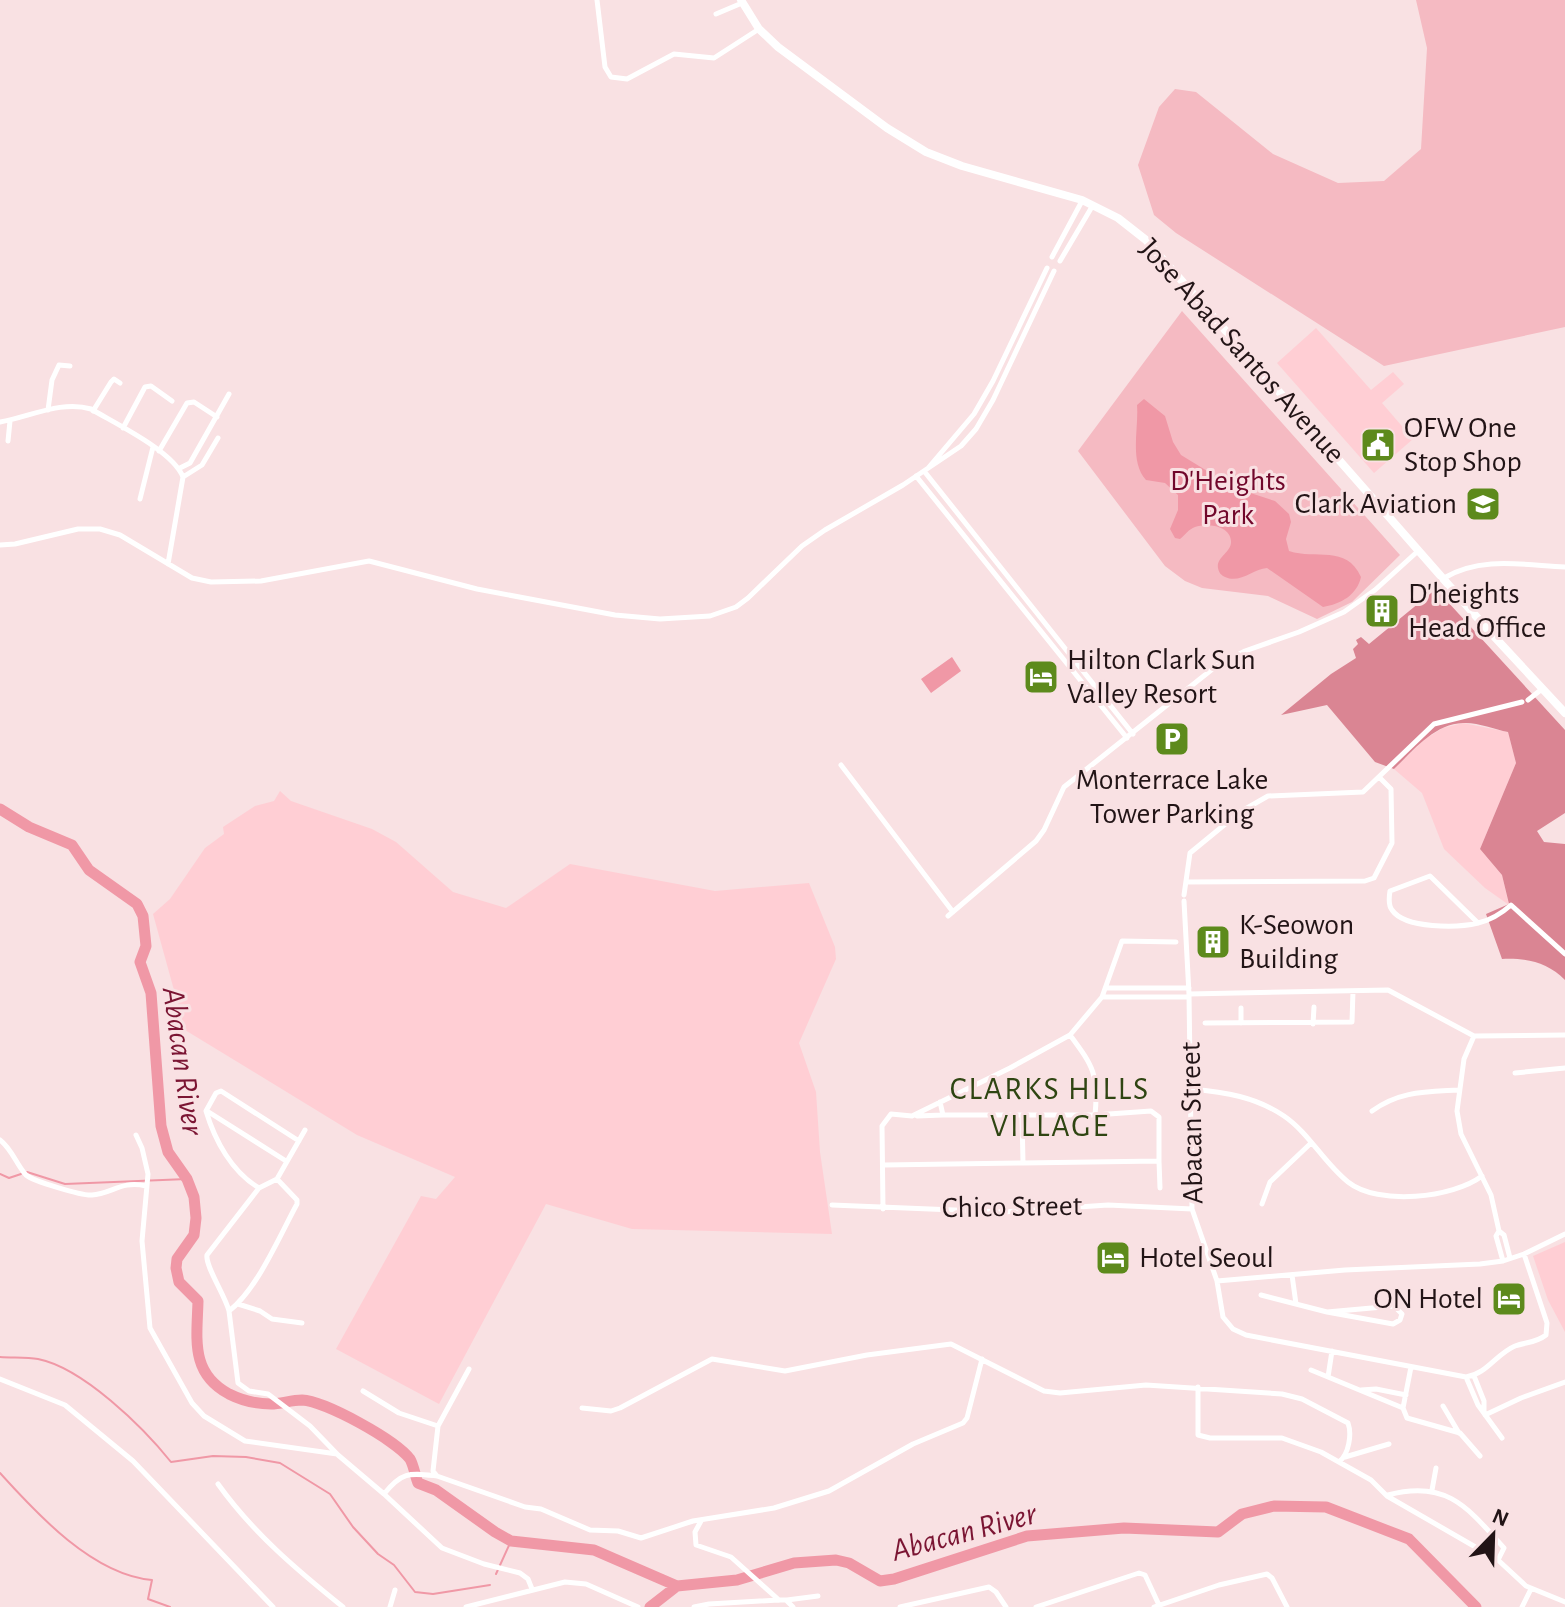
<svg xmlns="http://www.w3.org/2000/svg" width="1565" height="1607" font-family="'Alegreya Sans',sans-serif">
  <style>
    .built { fill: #ffced4 }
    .green { fill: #f5bac2 }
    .forest { fill: #da8593 }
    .water { fill: #f098a6 }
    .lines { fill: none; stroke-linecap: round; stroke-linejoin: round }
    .stream { stroke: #f098a6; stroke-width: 2 }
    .river { stroke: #f098a6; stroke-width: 11 }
    .minor { stroke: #fff; stroke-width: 5 }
    .secondary { stroke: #fff; stroke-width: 8 }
    .labels { text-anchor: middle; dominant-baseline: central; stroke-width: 6; stroke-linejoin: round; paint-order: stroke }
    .street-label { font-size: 30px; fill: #221416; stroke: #f9e1e3 }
    .poi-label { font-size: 30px; fill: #221416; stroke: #f9e1e3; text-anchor: start }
    .park-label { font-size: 30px; fill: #71072b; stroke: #f9e1e3 }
    .water-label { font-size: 32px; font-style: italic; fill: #7b1533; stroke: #f9e1e3 }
    .neighbourhood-label { font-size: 32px; letter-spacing: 2px; fill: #2f4512; stroke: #f9e1e3 }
  </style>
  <rect width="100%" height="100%" fill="#f9e1e3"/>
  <!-- built -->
  <path class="built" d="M1316,328l55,62 22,-18 11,12 -22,19 31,36 -39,34 -97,-110z
    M1463,723l45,9 8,31 -36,86 22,26 7,30 -24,-17 -41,-39 -22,-56 -28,-24 31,-30 18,-11z
    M280,791l11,10 81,28 24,13 57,50 53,16 64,-44 145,27 94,-8 26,64 1,12 -37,84 17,49 4,60 12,82 -200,-5 -86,-25 -107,200 -103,-55 85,-153 15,3 19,-22 -98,-42 -172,-105 -32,-116 17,-15 35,-51 19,-14 -1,-7 32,-21 19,-5z
    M1565,1242v90l-17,-32 -15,-44z"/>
  <!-- green -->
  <path class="green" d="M1416,0h149v327l-181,39 -208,-133 -22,-18 -16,-50 21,-58 16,-18 21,3 77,62 65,29 46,-2 37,-32 6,-101z
    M1182,311l218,244 -48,47 -35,17 -49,-23 -66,-8 -17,-7 -20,-15 -87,-115z"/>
  <!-- forest -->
  <path class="forest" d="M1436,589l129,141v83l-28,18 7,11 21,2v136c-18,-18 -38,-22 -63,-21l-16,-45 23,-10 -7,-29 -22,-26 36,-86 -8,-31c-14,-3 -31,-10 -45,-9 -29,1 -50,28 -69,46l-19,-7 -48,-57 -46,10 50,-41 25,-16 -3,-9 5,-5 -2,-4 5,-3 8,7z"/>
  <!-- water -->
  <path class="water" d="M1144,399l21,17 8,26 8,13 54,33 40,13 14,13 2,8 -5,17 3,12c27,9 57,-7 72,26 -4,18 -20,27 -38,30l-56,-39c-14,1 -27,16 -42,9 -4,-2 -6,-4 -7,-9 -2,-11 14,-16 13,-27 -1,-16 -25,-18 -36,-14 -6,2 -10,8 -15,12l-5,-1 -5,-9 8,-19v-15l-13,-12 -19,-3c-17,-19 -7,-51 -9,-75z
    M952,657l9,14 -30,22 -10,-14z"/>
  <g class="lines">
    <!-- stream -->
    <path class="stream" d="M27,1172l38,12 122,-5
      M0,1174l9,4 12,-4
      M0,1357c12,1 26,0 38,2 45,9 105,68 133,103l42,-6 33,1 34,6 50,31 23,33 25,27 16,11 21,27 18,2 57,-9
      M0,1473c37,41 93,102 152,107l-4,19 22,8
      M496,1574l15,-33"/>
    <!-- river -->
    <path class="river" d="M0,809l29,18 43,18 17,25 48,34 6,12 3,30 -6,16 11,31 10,133 7,26 19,27 7,18 2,21 -2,17 -17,24 -1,9 3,14 19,19c-1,38 -8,72 31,93 14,7 26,10 42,10 10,0 20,-4 31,-4 23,1 94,40 108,59 4,7 5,17 8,24l18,7 59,42 16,9 83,9 83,36 60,-6 57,-17 42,-3 13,3 31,18 14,-2 133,-43 97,-8 94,4 24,-18 32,-8 52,1 83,32 67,68
      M650,1607l27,-21"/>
    <!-- minor -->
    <path class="minor" d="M597,0l8,67 6,10 16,2 47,-25 40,4 45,-29
      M716,14l26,-11
      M1052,257l30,-56
      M1060,261l33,-56
      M48,410l4,-30 7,-15 11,1
      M93,411l18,-29 3,-3 6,4
      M0,422c30,-5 61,-22 91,-13 25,15 82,42 92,68l-15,87
      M123,428l22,-41 6,-1 21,15
      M8,441l2,-20
      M159,451l28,-48 7,-1 23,15
      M929,467l45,-53 19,-33 54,-113
      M180,468l10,-5 39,-69
      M924,471l209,263
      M916,476l211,262
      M183,477l19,-12 16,-27
      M140,499l13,-52
      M0,545l15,-1 63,-15h22l20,6 72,43 19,4 50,-1 108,-20 108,28 138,26 45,4 50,-3 26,-9 12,-9 54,-52 23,-16 78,-45 58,-39 15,-17 17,-29 61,-129
      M1444,578c37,-22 79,-13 121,-11
      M1528,700l14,-11
      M841,765l112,147
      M1186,882l179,-1 9,-3 18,-35 -1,-54 -11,-11
      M1184,895l6,-42 50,-41 28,-16 95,-4 71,-68 88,-22
      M1184,901l5,93 3,215 25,72 6,36 10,12 13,6 220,42c21,-3 30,-23 49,-31 11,-4 21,-3 31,-11l1,-12 -23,-69
      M948,916l88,-75 8,-11 20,-43 151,-120 30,-16 54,-19 45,-20 31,-22 43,-39
      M1478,923l-48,-47 -40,15c-1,6 -2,14 2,19 13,19 66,18 86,13 13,-3 23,-9 33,-18l54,49
      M1107,988h82
      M1189,994l199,-4 86,46 91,-1
      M1102,997h87
      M1241,1008v15
      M1205,1023l147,-1 1,-31
      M1313,1024l1,-17
      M1070,1035c23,31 29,40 25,80
      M1474,1036l-10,23 -7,52 4,23 30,61 8,36 5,4 6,23
      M1515,1073l50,-5
      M1191,1089c34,3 65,8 93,27 25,17 40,47 64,66 30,24 105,16 134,-6
      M940,1102l3,13h152l56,-4 8,6v44l-136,2 -1,-48
      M207,1111l79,50
      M1372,1111c28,-20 53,-19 86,-21
      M917,1116l26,-1
      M136,1135l6,13 6,26 -6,67 8,87 42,75 12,13 41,25 92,13
      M0,1140c12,9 16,24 26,35 7,6 56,21 66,20 19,-1 30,-15 54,-9
      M1159,1161l1,27
      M884,1165l139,-2
      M277,1179l20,21v4c-17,31 -40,86 -68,107l9,72 11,8 19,3 42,32 28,29 46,39 58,54 42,16 36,9 8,6 4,10
      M259,1188c-27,-16 -44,-47 -53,-77l10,-18 5,-2 78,50
      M1262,1204l8,-22 40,-38
      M832,1205l171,7 105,-7 84,4
      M883,1209l-1,-83 9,-12 21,2 98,-48 60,-33 32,-38 20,-56 54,1
      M1499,1231l-3,5 7,25
      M1292,1275l4,29
      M1217,1281l128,-11 135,-6 23,-3 21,-7 41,-20
      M1261,1295l66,17 66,12 7,-4 2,-6 -8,-8 -67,6
      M238,1304l22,7 12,8 30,4
      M229,1311c-4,-16 -24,-45 -22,-56l52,-67 18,-9 28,-49
      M1332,1351l-4,26 75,31
      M1411,1367l-8,41 4,10 53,15 20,23
      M469,1369l-31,57 -5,45 4,5 88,31 16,2 49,21 28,1 23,7 52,-17 81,-13 55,-17 84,-47 50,-21 4,-5 15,-59
      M1311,1370l17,7
      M1474,1376l10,25v10
      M1466,1377l12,28 24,33
      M0,1379l65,26 68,56 140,146
      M1198,1387v48l12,3h72l39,14 50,28 16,16 111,64 28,26 39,16
      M1361,1390l15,-1 30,6
      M363,1391l36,22 39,13
      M1443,1406l16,27
      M582,1408l29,3 9,-3 92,-49 73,12 82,-16 84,-11 93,47 16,2 86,-8 136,9 20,5 46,24c4,11 1,31 -9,39
      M1485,1415l36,-17 44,-16
      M1345,1457l44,-13
      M218,1484c35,49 79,86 125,123
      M1432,1490l4,-22
      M384,1494c18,-23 26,-21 53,-18
      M1388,1495c59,-16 80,13 116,53l-6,12
      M701,1521l-6,11 1,13 35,12 48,43
      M787,1600l31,-4
      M390,1607l5,-17
      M466,1607l99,-25 21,2 52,23
      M694,1607l15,-3 70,-4h7l7,7
      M900,1607l89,-20 7,5 10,15
      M1036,1607l103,-34 6,2 14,30
      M1154,1607l65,-22 48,-11 5,4 15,29
      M1522,1607l9,-18"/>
    <!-- secondary -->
    <path class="secondary" d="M741,0l18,29 19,18 109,81 39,24 36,14 120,34 36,18 28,22 343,391 76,82"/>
  </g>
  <!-- icons -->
  <defs>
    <symbol id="civic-square" viewBox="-11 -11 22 22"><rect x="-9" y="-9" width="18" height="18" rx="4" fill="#5d8a1c" stroke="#f9e1e3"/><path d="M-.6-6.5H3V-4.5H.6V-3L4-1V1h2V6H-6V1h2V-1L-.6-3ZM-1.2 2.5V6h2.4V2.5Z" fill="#fff"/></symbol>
    <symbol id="school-square" viewBox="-11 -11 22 22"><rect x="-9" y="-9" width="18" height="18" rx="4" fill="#5d8a1c" stroke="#f9e1e3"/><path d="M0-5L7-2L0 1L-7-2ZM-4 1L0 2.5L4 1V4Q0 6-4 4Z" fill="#fff"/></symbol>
    <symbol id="building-square" viewBox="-11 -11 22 22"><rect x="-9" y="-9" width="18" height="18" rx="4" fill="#5d8a1c" stroke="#f9e1e3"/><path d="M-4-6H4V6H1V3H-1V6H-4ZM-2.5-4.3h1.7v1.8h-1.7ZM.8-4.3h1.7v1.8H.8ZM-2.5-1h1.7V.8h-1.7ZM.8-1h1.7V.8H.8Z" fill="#fff"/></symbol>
    <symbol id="hotel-square" viewBox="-11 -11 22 22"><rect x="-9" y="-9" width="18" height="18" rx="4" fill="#5d8a1c" stroke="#f9e1e3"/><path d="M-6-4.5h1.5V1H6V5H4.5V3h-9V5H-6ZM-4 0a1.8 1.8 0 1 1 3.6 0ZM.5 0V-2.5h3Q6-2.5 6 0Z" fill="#fff"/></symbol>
    <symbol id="parking-square" viewBox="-11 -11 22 22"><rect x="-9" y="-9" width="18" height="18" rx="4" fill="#5d8a1c" stroke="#f9e1e3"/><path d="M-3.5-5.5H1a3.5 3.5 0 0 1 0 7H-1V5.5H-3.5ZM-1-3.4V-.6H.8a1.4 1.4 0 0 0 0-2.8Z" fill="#fff"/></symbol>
  </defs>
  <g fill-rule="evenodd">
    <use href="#civic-square" x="1358" y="425" width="40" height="40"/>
    <use href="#school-square" x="1463" y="484" width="40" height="40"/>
    <use href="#building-square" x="1362" y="591" width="40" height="40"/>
    <use href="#hotel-square" x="1021" y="657" width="40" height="40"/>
    <use href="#parking-square" x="1152" y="719" width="40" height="40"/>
    <use href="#building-square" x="1193" y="922" width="40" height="40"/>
    <use href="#hotel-square" x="1093" y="1238" width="40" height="40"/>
    <use href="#hotel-square" x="1489" y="1279" width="40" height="40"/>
  </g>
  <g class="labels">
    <!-- street labels -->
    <g class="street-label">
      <text transform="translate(1242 351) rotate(48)">Jose Abad Santos Avenue</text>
      <text transform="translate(1192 1123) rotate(-91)">Abacan Street</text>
      <text transform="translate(1012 1207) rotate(-1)">Chico Street</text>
    </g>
    <!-- poi labels -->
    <g class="poi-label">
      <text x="1404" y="428">OFW One<tspan x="1404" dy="34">Stop Shop</tspan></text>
      <text x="1457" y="504" text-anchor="end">Clark Aviation</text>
      <text x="1408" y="594">D'heights<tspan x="1408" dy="34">Head Office</tspan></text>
      <text x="1067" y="660">Hilton Clark Sun<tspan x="1067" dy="34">Valley Resort</tspan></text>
      <text x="1172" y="780" text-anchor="middle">Monterrace Lake<tspan x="1172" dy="34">Tower Parking</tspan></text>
      <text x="1239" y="925">K-Seowon<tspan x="1239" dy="34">Building</tspan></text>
      <text x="1139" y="1258">Hotel Seoul</text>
      <text x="1483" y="1299" text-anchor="end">ON Hotel</text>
    </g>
    <!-- park labels -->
    <g class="park-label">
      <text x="1228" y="481">D'Heights<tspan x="1228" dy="34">Park</tspan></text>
    </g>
    <!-- water labels -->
    <g class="water-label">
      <text transform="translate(183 1061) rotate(82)">Abacan River</text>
      <text transform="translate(964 1532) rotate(-15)">Abacan River</text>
    </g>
    <!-- neighbourhood labels -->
    <g class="neighbourhood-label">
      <text x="1050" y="1089">CLARKS HILLS<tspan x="1050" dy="37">VILLAGE</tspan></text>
    </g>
  </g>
  <!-- north arrow -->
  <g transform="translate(1493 1535) rotate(23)" stroke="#f9e1e3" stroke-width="6" paint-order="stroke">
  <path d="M0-6L14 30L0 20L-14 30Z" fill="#221416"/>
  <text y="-12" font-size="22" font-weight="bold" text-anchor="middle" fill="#221416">N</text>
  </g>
</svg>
